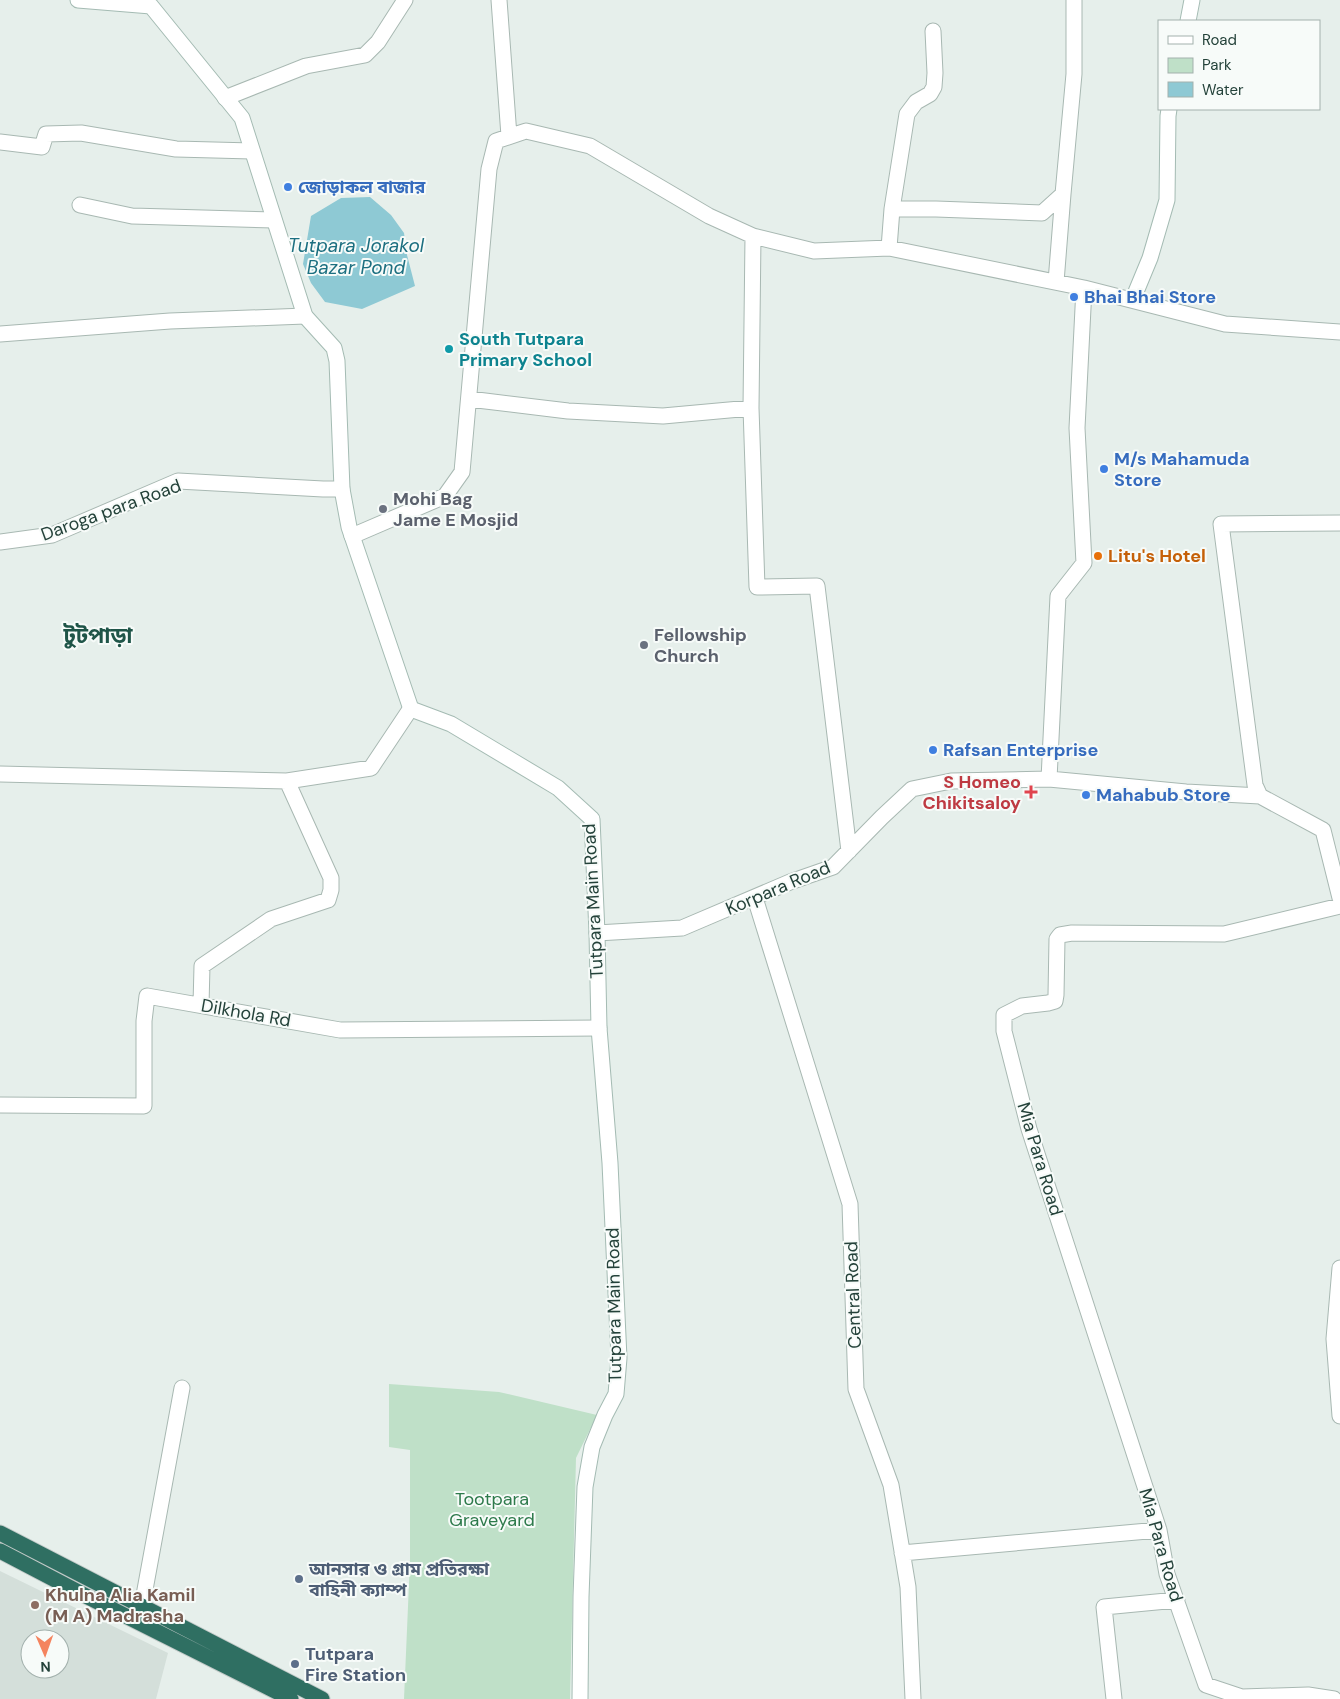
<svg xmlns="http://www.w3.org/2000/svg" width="1340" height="1699" font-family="'DM Sans','Noto Sans Bengali',sans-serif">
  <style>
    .built { fill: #d4dfda; fill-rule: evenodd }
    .green { fill: #bfe0c8 }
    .water { fill: #8ec9d4 }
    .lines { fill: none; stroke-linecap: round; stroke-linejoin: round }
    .street-casing { stroke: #a8b8b2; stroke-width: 17 }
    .secondary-casing { stroke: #a4bbb3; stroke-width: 17 }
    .highway-casing { stroke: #c2cac8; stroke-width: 17 }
    .street { stroke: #fff; stroke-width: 15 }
    .secondary { stroke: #fff; stroke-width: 15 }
    .highway { stroke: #2f6f62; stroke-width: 15 }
    .shop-dot { fill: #3f7fe0; stroke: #f7fbf9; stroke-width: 2 }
    .culture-dot { fill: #0f9aa8; stroke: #f7fbf9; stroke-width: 2 }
    .worship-dot { fill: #6b7280; stroke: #f7fbf9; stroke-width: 2 }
    .food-dot { fill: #e8710a; stroke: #f7fbf9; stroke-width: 2 }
    .health-dot { fill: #e0444e; stroke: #f7fbf9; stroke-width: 2 }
    .service-dot { fill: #5c6f8a; stroke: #f7fbf9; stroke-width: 2 }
    .education-dot { fill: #8d6e63; stroke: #f7fbf9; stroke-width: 2 }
    .labels { text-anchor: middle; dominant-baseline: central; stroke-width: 4; stroke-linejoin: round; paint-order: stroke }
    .shop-label { font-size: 18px; font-weight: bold; fill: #366cbe; stroke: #f7fbf9; text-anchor: start }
    .culture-label { font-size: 18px; font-weight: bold; fill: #0d838f; stroke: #f7fbf9; text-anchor: start }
    .worship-label { font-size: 18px; font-weight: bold; fill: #5b616d; stroke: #f7fbf9; text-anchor: start }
    .street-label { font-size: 18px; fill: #24423a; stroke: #f7fbf9 }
    .food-label { font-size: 18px; font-weight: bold; fill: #c56008; stroke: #f7fbf9; text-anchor: start }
    .health-label { font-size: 18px; font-weight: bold; fill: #be3a42; stroke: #f7fbf9; text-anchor: end }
    .park-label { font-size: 18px; fill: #2d7a4b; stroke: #f7fbf9 }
    .service-label { font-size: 18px; font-weight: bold; fill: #4e5e75; stroke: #f7fbf9; text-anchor: start }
    .education-label { font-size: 18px; font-weight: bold; fill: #785e54; stroke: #f7fbf9; text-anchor: start }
    .water-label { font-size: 19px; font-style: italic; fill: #1c6f80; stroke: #f7fbf9 }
    .district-label { font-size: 22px; font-weight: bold; fill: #1f5548; stroke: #f7fbf9 }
  </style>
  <rect width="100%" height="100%" fill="#e6efeb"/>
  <!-- built -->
  <path class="built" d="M0,1571l168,82 -12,46h-156zM30,1639h30v30h-30z"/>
  <!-- green -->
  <path class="green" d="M389,1384l110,8 98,23 -21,43 -6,241h-166l6,-139v-110l-21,-3z"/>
  <!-- water -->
  <path class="water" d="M370,197l21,18 13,18 3,22 8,31 -53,23 -37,-7 -14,-19 -8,-19 8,-48 30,-18z"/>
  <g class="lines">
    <defs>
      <path id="street" d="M499,0l10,136
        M225,98l81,-32 59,-11 13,-13 27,-42
        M0,142l42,5 4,-13 35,-1 95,16 76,2
        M80,205l52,11 142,4
        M892,209l15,-95 9,-12 14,-8 4,-7 1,-14 -2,-42
        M753,236l-2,172 6,179 60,-1 32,265
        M889,248l3,-39h44l106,4 21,-19 11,-120v-74
        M1056,282l7,-88
        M0,334l170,-13 135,-5
        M469,399l99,12 95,5 88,-8
        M1340,523l-119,1 34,261 5,11 63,34 17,68
        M352,536l93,-40 17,-24 27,-303 7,-28 30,-10 64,15 119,70 44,20 61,15 75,-3 195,40 141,36 115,8
        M0,542l52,-7 126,-54 145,8h19
        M0,774l287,7 84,-13 40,-60
        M1049,779l9,-183 26,-33 -7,-135 7,-140
        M755,898l95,306 6,185 35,96 17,102 5,112
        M597,933l85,-5 108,-46 43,-15 49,-50 30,-28 39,-8 98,-2 137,13 74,4
        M201,1005l1,-39 69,-47 57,-19 3,-10v-12l-44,-97
        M0,1105l144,1v-85l3,-25 193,34 259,-2
        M1340,1268l-6,71 6,77
        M902,1553l257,-23
        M142,1606l40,-218
        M1114,1699l-10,-92 73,-7
        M1334,1699l-26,-4 -66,2 -36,-12 -39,-111 -8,-44 -130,-401 -25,-98v-16l18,-9 26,-3 7,-2 1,-6 1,-56 3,-4 12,-2 152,1 116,-28"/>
      <path id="secondary" d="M78,0l73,6 91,112 63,198 29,32 3,13 5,128 7,38 62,182 40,15 107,64 34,31 5,114 2,95 11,135 9,195 -3,36 -11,21 -13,32 -7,40 -4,110 -1,102
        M1188,21l4,-21
        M1133,299l17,-41 17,-58 1,-84 1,-7"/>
      <path id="highway" d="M0,1533l322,166
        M0,1551l86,45 205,103"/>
    </defs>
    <!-- street casing -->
    <use href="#street" class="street-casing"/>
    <!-- secondary casing -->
    <use href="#secondary" class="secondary-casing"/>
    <!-- highway casing -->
    <use href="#highway" class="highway-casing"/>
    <!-- street -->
    <use href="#street" class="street"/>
    <!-- secondary -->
    <use href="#secondary" class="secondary"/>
    <!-- highway -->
    <use href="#highway" class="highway"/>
  </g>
  <!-- markers -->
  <g class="shop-dot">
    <circle cx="288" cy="187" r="5"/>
    <circle cx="1074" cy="297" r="5"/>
    <circle cx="1104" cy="469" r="5"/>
    <circle cx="933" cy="750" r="5"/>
    <circle cx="1086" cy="795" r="5"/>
  </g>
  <circle class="culture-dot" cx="449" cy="349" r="5"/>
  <g class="worship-dot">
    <circle cx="383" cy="509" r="5"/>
    <circle cx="644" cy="645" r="5"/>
  </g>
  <circle class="food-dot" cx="1098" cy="556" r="5"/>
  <path class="health-dot" d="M1028.5 784.5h5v5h5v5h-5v5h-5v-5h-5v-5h5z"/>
  <g class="service-dot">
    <circle cx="299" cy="1579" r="5"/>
    <circle cx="295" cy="1664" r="5"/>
  </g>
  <circle class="education-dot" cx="35" cy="1605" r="5"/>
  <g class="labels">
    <!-- shop labels -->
    <g class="shop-label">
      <text x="298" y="187">জোড়াকল বাজার</text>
      <text x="1084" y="297">Bhai Bhai Store</text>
      <text x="1114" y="459">M/s Mahamuda<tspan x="1114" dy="21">Store</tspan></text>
      <text x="943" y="750">Rafsan Enterprise</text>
      <text x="1096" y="795">Mahabub Store</text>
    </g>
    <!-- culture labels -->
    <g class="culture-label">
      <text x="459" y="339">South Tutpara<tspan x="459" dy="21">Primary School</tspan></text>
    </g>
    <!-- worship labels -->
    <g class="worship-label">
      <text x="393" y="499">Mohi Bag<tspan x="393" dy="21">Jame E Mosjid</tspan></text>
      <text x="654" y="635">Fellowship<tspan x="654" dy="21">Church</tspan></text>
    </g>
    <!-- street labels -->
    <g class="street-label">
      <text transform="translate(111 510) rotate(-20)">Daroga para Road</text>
      <text transform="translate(778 888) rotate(-23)">Korpara Road</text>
      <text transform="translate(593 901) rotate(-93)">Tutpara Main Road</text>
      <text transform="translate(246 1013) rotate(10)">Dilkhola Rd</text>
      <text transform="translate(1040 1159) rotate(73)">Mia Para Road</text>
      <text transform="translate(853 1295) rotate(-92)">Central Road</text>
      <text transform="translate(614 1305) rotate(-91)">Tutpara Main Road</text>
      <text transform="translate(1161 1545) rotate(74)">Mia Para Road</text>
    </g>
    <!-- food labels -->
    <g class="food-label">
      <text x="1108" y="556">Litu's Hotel</text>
    </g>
    <!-- health labels -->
    <g class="health-label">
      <text x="1021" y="782">S Homeo<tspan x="1021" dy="21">Chikitsaloy</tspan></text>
    </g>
    <!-- park labels -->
    <g class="park-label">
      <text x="492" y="1499">Tootpara<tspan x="492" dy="21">Graveyard</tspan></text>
    </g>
    <!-- service labels -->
    <g class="service-label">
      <text x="309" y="1569">আনসার ও গ্রাম প্রতিরক্ষা<tspan x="309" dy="21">বাহিনী ক্যাম্প</tspan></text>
      <text x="305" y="1654">Tutpara<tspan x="305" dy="21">Fire Station</tspan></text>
    </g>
    <!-- education labels -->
    <g class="education-label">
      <text x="45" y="1595">Khulna Alia Kamil<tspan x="45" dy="21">(M A) Madrasha</tspan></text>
    </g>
    <!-- water labels -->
    <g class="water-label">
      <text x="356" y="245">Tutpara Jorakol<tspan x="356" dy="22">Bazar Pond</tspan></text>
    </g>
    <!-- district labels -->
    <g class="district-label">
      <text x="98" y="635">টুটপাড়া</text>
    </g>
  </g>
  <!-- legend -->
  <rect x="1158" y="20" width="162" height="90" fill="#f7fbf9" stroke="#a3b1ad"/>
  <rect x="1168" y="36" width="25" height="8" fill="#ffffff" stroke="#a3b1ad"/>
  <text x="1202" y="45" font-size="15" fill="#24423a">Road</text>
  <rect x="1168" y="58" width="25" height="15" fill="#bfe0c8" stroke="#a3b1ad"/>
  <text x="1202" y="70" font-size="15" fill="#24423a">Park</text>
  <rect x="1168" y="82" width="25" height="15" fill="#8ec9d4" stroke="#a3b1ad"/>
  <text x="1202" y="95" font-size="15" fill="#24423a">Water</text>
  <!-- north arrow -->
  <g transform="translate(45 1654) rotate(178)"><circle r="24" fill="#f7fbf9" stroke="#a3b1ad"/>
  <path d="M0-4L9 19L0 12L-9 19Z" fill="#f4845f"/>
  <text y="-8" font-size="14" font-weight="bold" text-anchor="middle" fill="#24423a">N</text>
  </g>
</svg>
